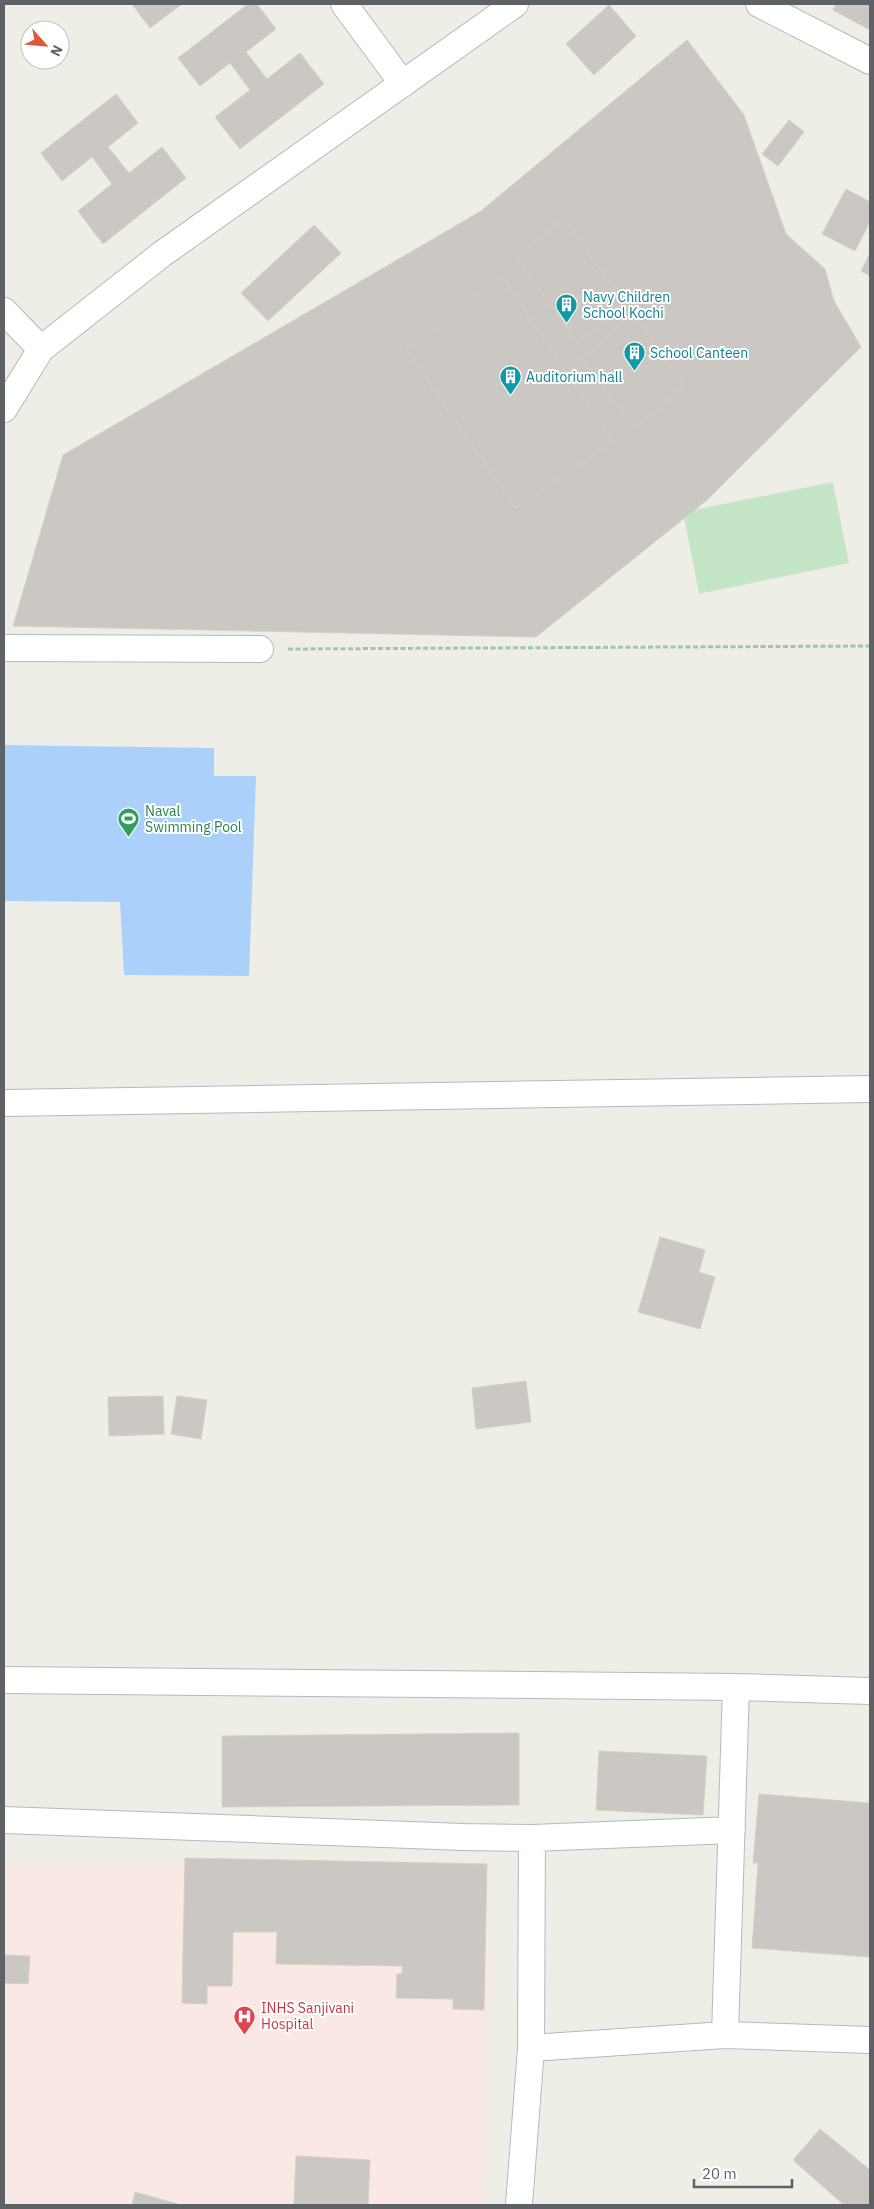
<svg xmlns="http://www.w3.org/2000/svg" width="874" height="2209" font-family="'IBM Plex Sans',sans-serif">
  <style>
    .medical { fill: #fae8e4 }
    .green { fill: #c5e5c7 }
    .water { fill: #abd1fb }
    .building { fill: #cbc8c4; stroke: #d4d0c5 }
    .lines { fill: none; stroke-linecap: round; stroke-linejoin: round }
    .minor-casing { stroke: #b7b8bc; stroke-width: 28 }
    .path { stroke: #9ec6ad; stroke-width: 3; stroke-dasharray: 5 2.5; stroke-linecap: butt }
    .minor { stroke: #fff; stroke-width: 26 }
    .labels { text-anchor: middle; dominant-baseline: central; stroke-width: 4; stroke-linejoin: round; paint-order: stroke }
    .culture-label { font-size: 14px; fill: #0d838f; stroke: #fff; text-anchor: start }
    .leisure-label { font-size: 14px; fill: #27864d; stroke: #fff; text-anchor: start }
    .health-label { font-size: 14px; fill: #be3a42; stroke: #fff; text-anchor: start }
  </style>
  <rect width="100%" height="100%" fill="#efeee6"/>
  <!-- medical -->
  <path class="medical" d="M490,1862l-6,343h-480v-340z"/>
  <!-- green -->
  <path class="green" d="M833,482l16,81 -150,31 -16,-82z"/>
  <!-- water -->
  <path class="water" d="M4,745l210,3v28h42l-7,200 -125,-1 -4,-73 -116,-1z"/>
  <!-- building -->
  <path class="building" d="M132,4h50l-32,24z
    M248,4h9l19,25 -30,23 21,27 33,-26 24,31 -84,65 -25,-32 35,-27 -20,-27 -30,23 -22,-28z
    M836,4h34v26l-37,-20z
    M609,5l27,31 -42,39 -28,-31z
    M687,40l57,75 42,119 39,35 9,32 27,46 -154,153 -171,137 -523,-11 50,-171 418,-244z
    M116,94l22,29 -30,24 21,26 33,-26 24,31 -83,66 -25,-33 34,-27 -20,-27 -30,24 -21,-28z
    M789,120l15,12 -26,34 -16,-12z
    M846,189l24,13v20l-15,29 -33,-17z
    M564,219l60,84 -46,40 -62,-85z
    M314,225l27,28 -73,68 -27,-28z
    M870,253v23l-9,-5z
    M502,277l111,164 -97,67 -110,-158z
    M633,314l52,71 -50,44 -53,-70z
    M660,1237l45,13 -6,22 16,5 -15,52 -62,-17z
    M526,1381l5,41 -55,7 -4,-41z
    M163,1396l1,38 -55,2 -1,-39z
    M177,1396l30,4 -6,39 -30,-5z
    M519,1733v72l-297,2v-71z
    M599,1751l108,5 -4,59 -107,-5z
    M759,1794l111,9v154l-118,-9 6,-85h-5z
    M185,1858l302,6 -3,146 -31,-1v-10l-57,-1 1,-24h5v-8l-126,-2 1,-32h-44l-1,54h-25v18l-25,-1z
    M4,1955l26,1 -2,28 -24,-1z
    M820,2129l50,41v35h-26l-51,-45z
    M296,2156l74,4 -2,45h-74z
    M135,2192l46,13h-49z"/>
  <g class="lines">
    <defs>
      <path id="minor" d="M344,4l59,80
        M759,4l111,57
        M4,311l37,38
        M4,409l37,-60 121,-95 353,-250
        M4,648l256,1
        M4,1103l866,-14
        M4,1680l732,7 134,4
        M4,1820l460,17 68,1 -1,210 -12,157
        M532,1838l200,-8
        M725,2035l11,-348
        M531,2048l194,-13 145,5"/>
    </defs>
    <!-- minor casing -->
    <use href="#minor" class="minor-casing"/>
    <!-- path -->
    <path class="path" d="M288,649l582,-3"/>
    <!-- minor -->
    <use href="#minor" class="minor"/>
  </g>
  <!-- icons -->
  <defs>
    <symbol id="building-pin" viewBox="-11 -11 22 30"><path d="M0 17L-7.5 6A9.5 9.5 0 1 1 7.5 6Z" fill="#0f9aa8" stroke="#fff"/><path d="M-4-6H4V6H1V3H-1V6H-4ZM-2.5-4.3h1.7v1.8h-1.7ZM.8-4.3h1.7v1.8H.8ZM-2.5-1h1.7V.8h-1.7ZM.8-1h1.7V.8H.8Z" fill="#fff"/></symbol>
    <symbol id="stadium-pin" viewBox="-11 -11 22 30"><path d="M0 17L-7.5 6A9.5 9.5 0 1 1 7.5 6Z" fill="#2e9e5b" stroke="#fff"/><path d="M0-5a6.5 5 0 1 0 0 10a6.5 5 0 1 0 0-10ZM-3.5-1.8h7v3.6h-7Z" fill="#fff"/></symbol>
    <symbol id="hospital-pin" viewBox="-11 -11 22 30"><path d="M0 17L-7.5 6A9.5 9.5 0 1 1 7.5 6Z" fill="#e0444e" stroke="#fff"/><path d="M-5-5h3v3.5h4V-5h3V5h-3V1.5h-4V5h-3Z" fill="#fff"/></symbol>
  </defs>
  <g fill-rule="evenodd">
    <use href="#building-pin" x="554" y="292" width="25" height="34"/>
    <use href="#building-pin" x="622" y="340" width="25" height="34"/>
    <use href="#building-pin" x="498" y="364" width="25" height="34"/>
    <use href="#stadium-pin" x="116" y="806" width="25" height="34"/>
    <use href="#hospital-pin" x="232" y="2004" width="25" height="34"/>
  </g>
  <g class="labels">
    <!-- culture labels -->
    <g class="culture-label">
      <text x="583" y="297">Navy Children<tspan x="583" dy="16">School Kochi</tspan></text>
      <text x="650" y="353">School Canteen</text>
      <text x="526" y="377">Auditorium hall</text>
    </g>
    <!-- leisure labels -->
    <g class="leisure-label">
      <text x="145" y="811">Naval<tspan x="145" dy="16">Swimming Pool</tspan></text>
    </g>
    <!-- health labels -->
    <g class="health-label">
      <text x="261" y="2008">INHS Sanjivani<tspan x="261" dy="16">Hospital</tspan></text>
    </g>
  </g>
  <!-- border -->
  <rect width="874" height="2209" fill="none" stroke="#5e6166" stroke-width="10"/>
  <!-- north arrow -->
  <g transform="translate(45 45) rotate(117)"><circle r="24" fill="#ffffff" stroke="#bfc0c2"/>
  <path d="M0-4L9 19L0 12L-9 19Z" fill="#e0563b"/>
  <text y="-8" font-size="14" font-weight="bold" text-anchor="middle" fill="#5e6166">N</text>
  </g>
  <!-- scale -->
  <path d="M694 2179v8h98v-8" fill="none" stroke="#5e6166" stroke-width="2.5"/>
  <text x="702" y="2179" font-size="15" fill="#5e6166" stroke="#ffffff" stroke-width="4" paint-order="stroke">20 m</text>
</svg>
